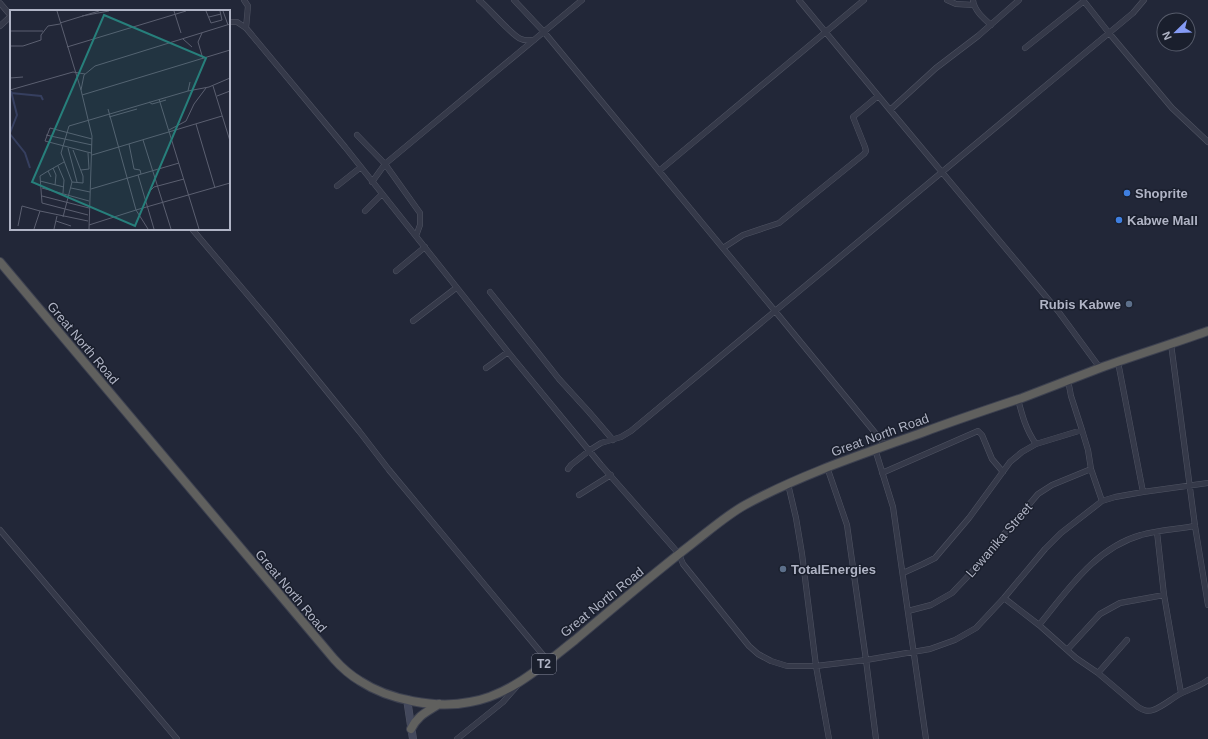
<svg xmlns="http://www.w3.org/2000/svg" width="1208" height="739" font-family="Arial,sans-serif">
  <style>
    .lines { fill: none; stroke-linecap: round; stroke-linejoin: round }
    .minor-casing { stroke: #505463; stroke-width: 6 }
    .secondary-casing { stroke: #505463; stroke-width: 8 }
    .trunk-casing { stroke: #3d4150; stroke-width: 10 }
    .minor { stroke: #353949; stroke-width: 5 }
    .secondary { stroke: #43485c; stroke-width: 7 }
    .trunk { stroke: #60605e; stroke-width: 8 }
    .shop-dot { fill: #3f7fe0; stroke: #1a1f2d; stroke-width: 1.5 }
    .service-dot { fill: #5c6f8a; stroke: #1a1f2d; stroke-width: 1.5 }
    .labels { text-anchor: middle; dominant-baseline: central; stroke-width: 3; stroke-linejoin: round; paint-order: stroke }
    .shield { fill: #1a1f2d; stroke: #838797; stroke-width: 1 }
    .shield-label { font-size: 12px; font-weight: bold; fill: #b0b4c5 }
    .poi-label { font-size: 13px; font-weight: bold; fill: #b0b4c5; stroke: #1a1f2d; text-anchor: start }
    .street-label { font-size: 13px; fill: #b0b4c5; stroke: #1a1f2d }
    .inset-river { fill: none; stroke: #363f5f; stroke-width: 2 }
    .inset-road { fill: none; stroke: #5b5f70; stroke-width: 1 }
    .view { fill: #277f7b; fill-opacity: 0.15; stroke: #277f7b; stroke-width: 2 }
    .inset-edge { fill: none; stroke: #b0b4c5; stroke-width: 2 }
  </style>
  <rect width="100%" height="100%" fill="#222738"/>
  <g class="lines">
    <defs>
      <path id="minor" d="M244,0l4,6 -2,22
        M479,0c10,8 33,36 42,39 4,2 9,1 13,1
        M514,0l30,32 231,279 111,135
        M799,0l91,110
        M947,0l9,4 18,1
        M973,0c1,10 10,18 18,25
        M1019,0l-41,36 -42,32 -46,42 168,201 42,57
        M1083,0l26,33 24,-20 11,-13
        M0,3l11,13
        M229,22h8l9,6 99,119 163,205 93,113 78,89 4,10 66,82 9,8 13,7 16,5h29l50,-6 64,-11 25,-9 21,-12 28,-30 41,-49 16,-16 41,-32 13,-4 28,-5 65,-9
        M0,26l11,-10
        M1025,48l59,-47
        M357,135l28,29 35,49v12l-4,11
        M659,171l205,-171
        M372,182l13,-18 197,-164
        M337,186l24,-19
        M365,211l17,-17
        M192,229l77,91 90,111 30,39 159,191
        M723,248l20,-13 36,-12 85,-69 2,-3 -1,-4 -12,-30 25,-21
        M396,271l29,-24
        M490,292l69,87 30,33 24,28
        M413,321l43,-33
        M1171,344l24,182 13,79
        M1118,362l25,130
        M486,368l22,-16
        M1068,380l3,16 11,34
        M1018,399c4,16 8,31 18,45
        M875,449l18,58 33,232
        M827,467l20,58 19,135 10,79
        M568,469l3,-4 19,-15 11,-7 20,-6 10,-6 478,-398 63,75 36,34
        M882,473l96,-42 4,4 10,24 11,13
        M788,484l8,34 6,36 14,112 13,73
        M579,495l32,-20
        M0,530l177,209
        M1157,532l7,63 17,98
        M903,573l20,-9 12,-6 34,-40 41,-56 12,-10 14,-8 46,-14 6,20 3,19 11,32
        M1004,598l35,27 37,33 22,15 29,-33
        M908,611l23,-6 21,-12 18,-19 68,-80 14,-9 39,-16
        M1039,625c29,-35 56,-77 102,-90 16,-5 37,-6 54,-9
        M1067,650l33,-36 20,-11 44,-8
        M1098,673l40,34c5,3 9,5 15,3 9,-3 18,-11 27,-16 9,-5 19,-7 28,-14
        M457,739l46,-37 14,-16"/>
      <path id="secondary" d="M407,699l6,40"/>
      <path id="trunk" d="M0,262l334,397c8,9 16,16 26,22 29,19 76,28 110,21 41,-7 73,-37 105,-62 39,-33 78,-66 118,-97 17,-13 34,-28 52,-38 57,-31 118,-51 179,-73 32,-12 65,-23 98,-34 26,-10 52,-20 78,-30 36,-13 72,-24 108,-37
        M411,729c7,-14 16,-17 28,-25"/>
    </defs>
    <!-- minor casing -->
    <use href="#minor" class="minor-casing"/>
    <!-- secondary casing -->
    <use href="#secondary" class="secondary-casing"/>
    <!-- trunk casing -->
    <use href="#trunk" class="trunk-casing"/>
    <!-- minor -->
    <use href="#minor" class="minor"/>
    <!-- secondary -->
    <use href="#secondary" class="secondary"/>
    <!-- trunk -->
    <use href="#trunk" class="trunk"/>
  </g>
  <!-- markers -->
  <g class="shop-dot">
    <circle cx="1127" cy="193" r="4"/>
    <circle cx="1119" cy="220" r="4"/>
  </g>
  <g class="service-dot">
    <circle cx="1129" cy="304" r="4"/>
    <circle cx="783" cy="569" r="4"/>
  </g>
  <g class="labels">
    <!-- shield labels -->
    <rect class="shield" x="532" y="654" width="24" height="20" rx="3"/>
    <g class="shield-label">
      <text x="544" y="664">T2</text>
    </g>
    <!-- poi labels -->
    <g class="poi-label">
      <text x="1135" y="193">Shoprite</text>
      <text x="1127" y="220">Kabwe Mall</text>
      <text x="1121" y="304" text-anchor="end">Rubis Kabwe</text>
      <text x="791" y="569">TotalEnergies</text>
    </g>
    <!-- street labels -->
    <g class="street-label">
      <text transform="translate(83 343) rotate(50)">Great North Road</text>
      <text transform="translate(880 435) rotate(-20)">Great North Road</text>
      <text transform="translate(999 540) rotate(-49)">Lewanika Street</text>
      <text transform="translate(291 591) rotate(50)">Great North Road</text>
      <text transform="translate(602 602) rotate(-39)">Great North Road</text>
    </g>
  </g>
  <!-- overview -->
  <g transform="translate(10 10)">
    <rect width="220" height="220" fill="#222738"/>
    <path class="inset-river" d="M1,83l30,3 2,4M0,123l7,-18 -6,-24M0,124l15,19 5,15"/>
    <path class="inset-road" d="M47,1l24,79M164,1l7,22M196,1l5,12 11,-3 -2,-9M213,1l5,14M72,6l27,-5M199,7l12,-3M50,13l39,-12M0,21h33M192,23l-4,9 5,17M173,29l9,8M0,36h13l18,-6v-5l7,-9 12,-2M57,37l119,-36M0,68l13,-1M203,76l17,55M0,80l63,-18 12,2M178,81l21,-4 21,-9M72,85l148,-45M207,86l13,-5M149,89l40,130M139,92l3,2 14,-4M99,107l28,-8M186,114l19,64M159,120l17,-9 8,-17 12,-16M36,125l46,10M133,130l28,89M119,134l5,25 6,1 1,4M58,138l9,34M81,143l-46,-12 5,-13 42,11M82,145l130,-39M48,156l6,14 -1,13M43,158l3,7 -1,10M71,160l8,-1 -1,-16M38,161l-8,5 2,27 46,12M128,165l41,-12M41,167l-3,-6 16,-9M30,171l24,6M62,172l11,1v-7l-10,-26M32,178l47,13M61,178l19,4M81,179l47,-14 16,54M138,183l6,-6 30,-8M32,186l47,12M53,207l9,-35 -11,-29 8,-27 119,-35 2,-9M46,211l15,5M79,215l47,-15 -28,-101M8,216l4,-20 18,5M24,219l6,-18 48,10M44,219l3,-13M79,219l3,-93 -11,-46 3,-15 11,-9 135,-42M138,219l-12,-19 94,-27"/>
    <path class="view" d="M94,5l102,43 -71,168 -103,-44z"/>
    <rect width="220" height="220" class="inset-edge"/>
  </g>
  <!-- north arrow -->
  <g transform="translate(1176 32) rotate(247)"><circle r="19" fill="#1a1f2d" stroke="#565b6a"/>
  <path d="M0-3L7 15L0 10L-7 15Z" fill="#859bf5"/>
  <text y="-6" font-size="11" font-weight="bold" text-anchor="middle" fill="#b0b4c5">N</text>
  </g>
</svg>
